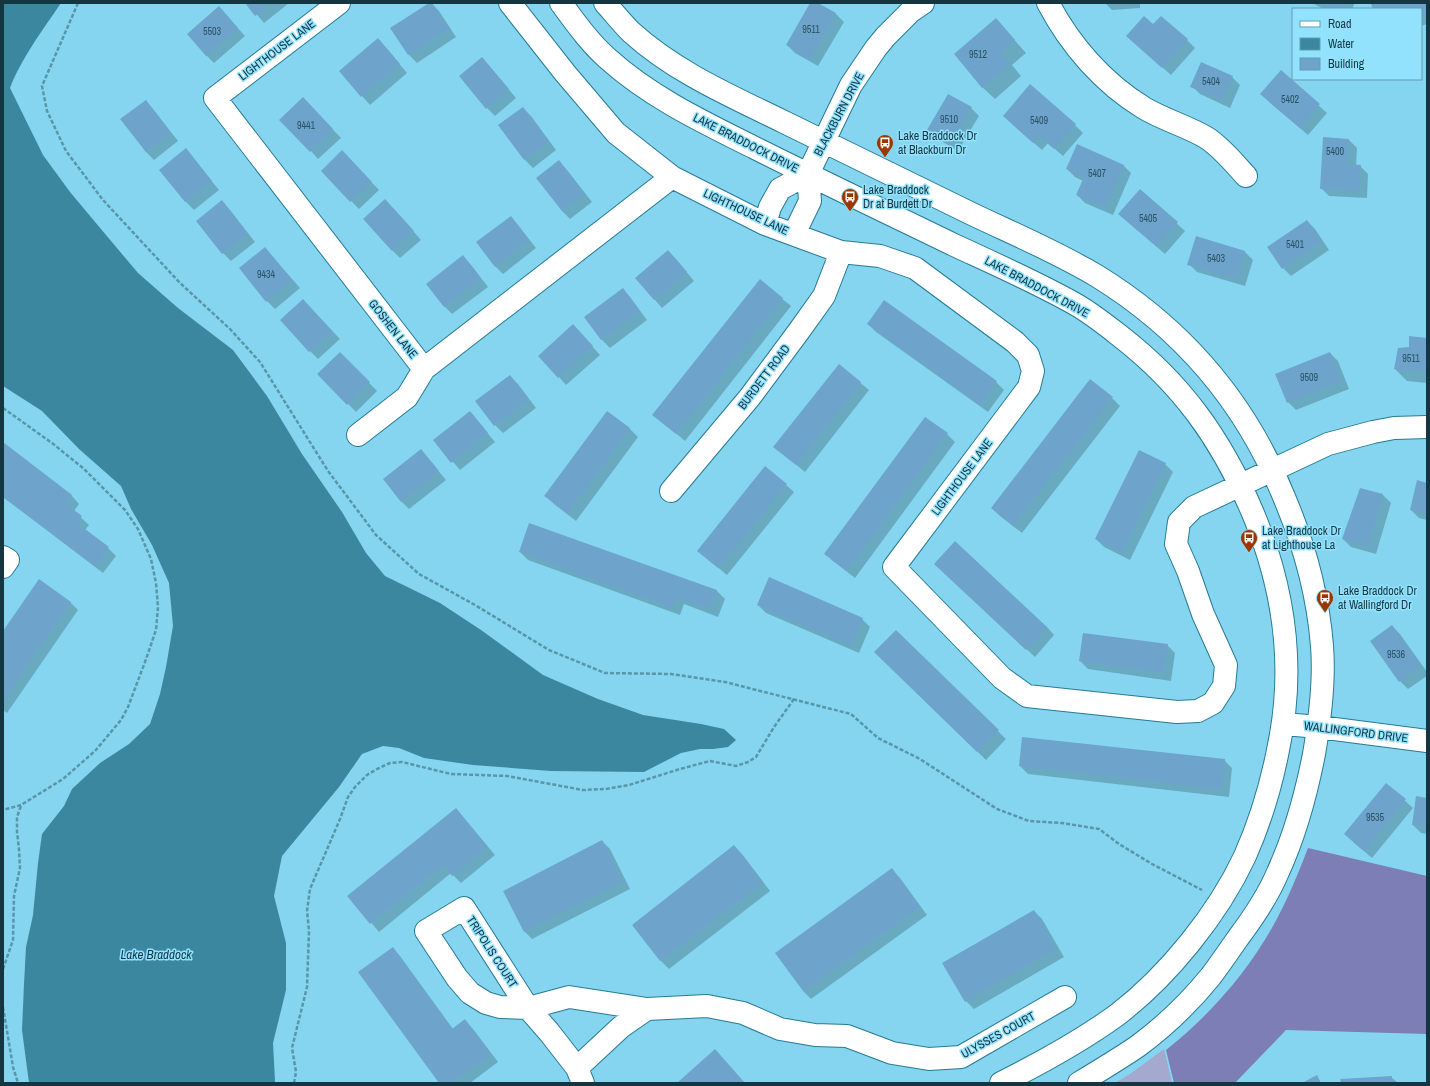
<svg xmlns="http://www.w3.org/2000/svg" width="1430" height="1086" font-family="'Archivo Narrow',sans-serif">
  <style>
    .green { fill: #a5a8cf }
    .forest { fill: #7c7eb5 }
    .water { fill: #3b87a0 }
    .shadow { fill: #0003 }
    .building { fill: #6ea4cc }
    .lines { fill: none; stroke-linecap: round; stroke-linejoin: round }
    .minor-casing { stroke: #267b94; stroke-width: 24 }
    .path { stroke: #5896aa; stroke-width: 2.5; stroke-dasharray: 4 2; stroke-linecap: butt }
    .minor { stroke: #fff; stroke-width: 22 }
    .labels { text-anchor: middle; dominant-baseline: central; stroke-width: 3; stroke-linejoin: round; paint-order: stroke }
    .number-label { font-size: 10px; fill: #2a5264 }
    .street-label { font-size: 12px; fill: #143641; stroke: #92e2fe }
    .poi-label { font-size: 12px; fill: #143641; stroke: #92e2fe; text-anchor: start }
    .water-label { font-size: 13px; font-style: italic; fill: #133742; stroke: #92e2fe }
  </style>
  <rect width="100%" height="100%" fill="#85d5f0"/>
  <!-- green -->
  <path class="green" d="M1164,1049l8,34h-57l15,-9z"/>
  <!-- forest -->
  <path class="forest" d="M1308,848l119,28v158l-141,-4 -51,53h-61l-8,-33c42,-33 81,-77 107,-124 14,-25 25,-52 35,-78z"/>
  <!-- water -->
  <path class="water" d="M3,3h58c-17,25 -40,56 -51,85l33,67 27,37 36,43 32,38 40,35 55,42 34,46 35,58 40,58 24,41 19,23 55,27 41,27 62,45 55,24 45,16 58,9 23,5 12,11 -8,7 -15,2h-13l-19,4 -37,19 -93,-1 -78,-6 -49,-7 -25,-10 -16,-2 -21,8 -23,33 -57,69 -8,40 12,47v47l-13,53 2,38 -1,2h-245l-7,-53 2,-46 2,-37 7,-32 5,-52 4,-29 22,-28 8,-17 28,-26 29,-19 21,-20 10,-30 6,-27 7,-41 -4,-43 -17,-38 -21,-36 -10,-23 -42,-37 -37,-38 -39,-25z"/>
  <!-- shadow -->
  <path class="shadow" d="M247,3h42l-25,20z
    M431,3l8,8 17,26 -39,26 -8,-8 -17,-27z
    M811,3h5l20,11 8,8 -26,44 -23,-13 -8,-8z
    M1105,3h35v5l-28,2z
    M1312,3h43l-3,6h-28z
    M1376,3h51v21l-6,2v-17h-47z
    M227,16l18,20 -31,27 -8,-8z
    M996,19l30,34 -14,12 9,11 -26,23 -13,-12z
    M1154,26l33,14 8,8 -24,27 -44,-39z
    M386,48l21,25 -37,32 -30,-34z
    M482,58l34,40 -21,18 -8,-8z
    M1281,72l46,41 -19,22 -39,-33z
    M1232,77l8,8 -10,23 -30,-14 -8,-8z
    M145,101l8,8 25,32 -24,19 -8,-8 -24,-33z
    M311,107l30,31 -23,21 -7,-8z
    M523,108l8,8 25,34 -23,18 -8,-8z
    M971,108l8,8 -21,35 -22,-13 -8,-8z
    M1012,124l63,1 8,8 -20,23 -15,-13 -6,7z
    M1349,140l8,8 -1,18h4l8,8 -1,24 -38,-2 -8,-8z
    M186,150l33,40 -25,20 -8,-8 -25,-32z
    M350,160l29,30 -20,19 -37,-38z
    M559,162l8,8 25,32 -22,17 -8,-8 -24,-33z
    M1123,165l8,8 -18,42 -28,-12 -8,-8 6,-14 -8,-4 -8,-8z
    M1140,190l45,41 -20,23 -37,-32z
    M222,202l8,8 25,32 -24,19 -8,-8 -26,-32z
    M393,208l28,32 -21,18 -8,-8z
    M510,217l8,8 18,23 -33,26 -8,-8z
    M1307,221l8,8 14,21 -38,26 -8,-8z
    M265,248l35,40 -25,21 -8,-8z
    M1245,252l8,8 -8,26 -48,-14 -8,-8z
    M463,257l8,8 17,22 -36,27 -8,-8z
    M676,259l18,22 -32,27 -26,-30z
    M760,281l31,25 -106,135 -31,-26z
    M622,289l8,8 17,23 -37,28 -8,-8 -17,-23z
    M303,300l37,39 -22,20 -8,-8z
    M868,324l128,58 8,8 -16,22 -112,-80z
    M581,334l19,21 -34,30 -7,-8z
    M1427,339v44l-20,-2 -12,-12 15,-21z
    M340,353l37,38 -21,21 -37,-38z
    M1330,353l8,8 11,28 -53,21 -8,-8z
    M839,365l30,25 -64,82 -22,-18z
    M510,376l8,8 18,24 -33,25 -8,-8z
    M1112,398l8,8 -98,127 -22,-17 -8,-8z
    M470,412l25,30 -35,28 -25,-29z
    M607,412l23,17 8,8 -62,84 -22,-17 -8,-8z
    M925,418l22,16 8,8 -100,136 -22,-17 -8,-8z
    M3,444l69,52 7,8 -5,7 15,14 -4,5 23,18 8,8 -13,17 -100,-76z
    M421,450l25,30 -37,29 -8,-8z
    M1165,464l8,8 -43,88 -26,-13 -8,-8z
    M1427,484v36l-8,-2 -8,-8z
    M786,485l8,7 -67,83 -29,-24z
    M1361,490l22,5 8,8 -15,51 -25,-7 -8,-8z
    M530,524l187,67 8,8 -7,18 -34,-13 -4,11 -152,-55 -8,-8z
    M944,571l103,56 7,8 -19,22z
    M70,602l8,8 -71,103 -4,-3v-77z
    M758,605l104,14 8,8 -11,26 -93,-40z
    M1392,626l8,8 27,38v4l-19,13 -8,-8z
    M896,631l110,108 -20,21 -111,-108z
    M1083,634l84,11 8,8 -4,28 -83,-12 -8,-8z
    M1224,760l8,8 -3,29 -201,-23 -8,-8z
    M1386,784l27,24 -41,50 -19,-16z
    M1427,799v35l-6,-1 -8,-8z
    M456,809l39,46 -34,28 -10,-10 -72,59 -30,-36z
    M602,841l8,8 20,40 -98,50 -8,-8z
    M734,846l8,8 28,37 -101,78 -8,-8 -28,-36z
    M892,870l8,8 27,37 -116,84 -8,-8z
    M1034,911l8,8 22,38 -90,52 -8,-8z
    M392,948l8,8 53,73 12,-8 8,8 25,33 -28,21h-30z
    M1391,1077l7,6h-56z"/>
  <!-- building -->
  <path class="building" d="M245,3h26l-16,13z
    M429,3h3l17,26 -41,26 -18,-27z
    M810,3h8l18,10 -26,46 -24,-14z
    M1319,3h24l-3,6h-9z
    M1373,3h54v10l-6,2v-6h-48l-2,-5z
    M219,6l19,22 -32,28 -19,-22z
    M1144,16l9,8 8,-8 27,23 -26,29 -36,-32z
    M996,18l19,22 -15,13 10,11 -28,24 -28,-34z
    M378,38l22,26 -39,33 -22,-26z
    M482,57l27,32 -23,20 -27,-33z
    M1201,62l32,14 -11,24 -32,-13z
    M1281,70l39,34 -20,24 -40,-34z
    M1030,84l46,40 -22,25 -15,-13 -6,7 -30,-27z
    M948,94l24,13 -22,37 -23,-14z
    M303,97l30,32 -23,23 -31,-32z
    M146,100l25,33 -25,19 -26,-33z
    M523,107l26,35 -25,18 -26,-35z
    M1323,137l26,2 -2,25 14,1 -2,26 -39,-2z
    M1077,144l47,21 -19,43 -29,-13 8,-18 -18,-8z
    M186,148l26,33 -27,21 -26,-32z
    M342,150l30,32 -22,20 -29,-31z
    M559,160l26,34 -23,17 -26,-33z
    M1140,189l38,33 -21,25 -39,-33z
    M385,199l29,32 -22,20 -29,-32z
    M222,200l26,34 -26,20 -26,-33z
    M511,216l18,24 -34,27 -19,-25z
    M1307,220l15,21 -40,28 -15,-22z
    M1196,236l49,15 -8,28 -50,-14z
    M265,247l27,33 -26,22 -27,-34z
    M668,250l19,22 -33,28 -19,-22z
    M463,255l18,23 -37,29 -18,-23z
    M760,279l23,19 -107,136 -24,-19z
    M623,288l17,23 -39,29 -17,-23z
    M303,299l29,32 -23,21 -29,-32z
    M884,300l113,81 -17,24 -113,-81z
    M573,324l20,22 -35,32 -20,-22z
    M1409,336l18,2v34l-33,-3 4,-21 11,-1z
    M340,352l30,30 -23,23 -30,-31z
    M1330,352l12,29 -55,22 -12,-29z
    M839,364l22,18 -65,83 -23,-18z
    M510,375l19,25 -35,26 -19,-25z
    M1090,379l23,18 -100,129 -22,-18z
    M470,411l18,22 -37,30 -18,-23z
    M607,411l23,17 -62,85 -24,-17z
    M925,417l23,16 -101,138 -23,-17z
    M3,442l69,53 -6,9 16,12 -5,7 32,24 -14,19 -92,-69z
    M421,449l18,22 -38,31 -18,-23z
    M1139,450l27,13 -44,90 -27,-14z
    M765,466l22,18 -69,84 -21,-17z
    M1417,480l10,3v31l-17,-4z
    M1360,488l23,6 -15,53 -26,-8z
    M529,523l188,67 -7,19 -34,-12 -4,11 -153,-56z
    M955,541l92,86 -21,23 -92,-86z
    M769,577l94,41 -12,28 -94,-41z
    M39,579l32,23 -68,98v-69z
    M1392,625l29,41 -22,16 -29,-41z
    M896,630l103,100 -22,22 -103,-100z
    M1083,633l85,11 -4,29 -85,-12z
    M1022,737l203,22 -4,30 -202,-23z
    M1386,783l20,16 -42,52 -20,-17z
    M1416,796l11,2v29l-15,-2z
    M456,808l32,39 -36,29 -9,-11 -73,59 -23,-28z
    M602,840l21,41 -99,51 -21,-41z
    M734,845l29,37 -103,79 -28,-36z
    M892,868l28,39 -117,84 -28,-38z
    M1034,910l22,39 -91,53 -23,-39z
    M393,947l59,82 13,-10 26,35 -40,29h-12l-81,-111z
    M715,1049l30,34h-68z
    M1317,1075l4,8h-19z
    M1392,1076v7h-51l-1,-4z"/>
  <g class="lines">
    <defs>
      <path id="minor" d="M339,3l-124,95 209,271 248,-192
        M510,3l55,70 51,60 56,44 93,47 76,28 39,4 35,12 100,74 13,13 5,16 -4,16 -135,180 108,111 25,18 150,16 21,-1 15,-8 11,-17 2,-21 -23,-51 -15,-43 -12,-27 3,-22 15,-15 134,-63 45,-12 21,-4 33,-1
        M561,3c14,19 28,39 46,55 43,39 96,64 148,90 66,33 133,65 199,97 41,19 82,37 121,59 16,9 31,21 45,32 62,48 101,103 132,175 33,78 44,156 26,239 -7,36 -18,72 -33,106 -27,58 -77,120 -128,159 -36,26 -76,48 -116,68
        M605,3c9,10 17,20 26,29 44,40 100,64 153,90 62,31 125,61 188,92 42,20 85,38 125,62 86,53 149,127 187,221 20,47 34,98 38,149 3,36 -2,73 -8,108 -8,41 -19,81 -36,118 -10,24 -25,46 -40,66 -9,13 -18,26 -27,38 -21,26 -46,50 -73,70 -19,13 -39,25 -59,37
        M1048,3c22,42 55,80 96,105 20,12 43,18 63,30 15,10 27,25 39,38
        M765,224l5,-17 10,-18 28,-15
        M794,234l16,-33 -2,-27 43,-89 25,-37 10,-12 24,-24 13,-9
        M358,435l49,-38 17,-28
        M671,491l79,-94 49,-66 25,-35 17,-44
        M3,557l5,3 -5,7
        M1284,724l35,3 108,14
        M577,1068l44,-41 26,-18 60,-3 36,7 37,16 35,6 32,1 45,17 37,6 32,-2 104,-60
        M583,1083l-6,-15 -28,-36 -21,-24 -64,-100 -38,23 31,47 13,15 16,10 14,4 28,1 41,-11 78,12"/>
    </defs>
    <!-- minor casing -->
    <use href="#minor" class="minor-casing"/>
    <!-- path -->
    <path class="path" d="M78,3l-36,83 5,25 19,40 37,49 77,83 50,46 30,33 68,109 48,64 43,39 56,31 74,45 56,23 66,1 54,8 126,32 27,24 42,21 77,50 32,12 33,2 37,6 20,15 33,20 50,26
      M3,408l49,35 31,25 42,42 13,19 13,30 5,24 2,24 -2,23 -11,32 -17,45 -7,13 -26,31 -32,28 -42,26 -18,5
      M3,969l10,-29 1,-44 6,-28 -1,-19 -2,-17v-15l4,-11
      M3,1007l10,60 5,16
      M294,1083l2,-11 -4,-24 15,-61 2,-56 -2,-20 3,-22 30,-70 8,-22 7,-10 12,-12 10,-6 13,-6 12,-1 49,12 56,2 76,14 23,-1 23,-4 51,-16 30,-8 26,5 12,-4 8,-5 18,-30 20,-28"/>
    <!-- minor -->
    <use href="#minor" class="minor"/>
  </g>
  <!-- icons -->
  <defs>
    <symbol id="bus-pin" viewBox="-11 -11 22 30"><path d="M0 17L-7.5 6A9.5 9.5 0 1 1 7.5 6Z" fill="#9a3700" stroke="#92e2fe"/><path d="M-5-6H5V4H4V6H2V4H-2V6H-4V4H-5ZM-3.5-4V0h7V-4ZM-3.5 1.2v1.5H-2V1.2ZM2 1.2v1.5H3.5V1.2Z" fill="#fff"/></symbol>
  </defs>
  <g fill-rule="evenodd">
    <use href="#bus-pin" x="875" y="133" width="20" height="27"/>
    <use href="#bus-pin" x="840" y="187" width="20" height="27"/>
    <use href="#bus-pin" x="1239" y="528" width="20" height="27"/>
    <use href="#bus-pin" x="1315" y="588" width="20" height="27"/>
  </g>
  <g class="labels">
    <!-- number labels -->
    <g class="number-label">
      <text x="811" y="29">9511</text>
      <text x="212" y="31">5503</text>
      <text x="978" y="54">9512</text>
      <text x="1211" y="81">5404</text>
      <text x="1290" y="99">5402</text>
      <text x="949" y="119">9510</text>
      <text x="1039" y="120">5409</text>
      <text x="306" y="125">9441</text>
      <text x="1335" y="151">5400</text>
      <text x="1097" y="173">5407</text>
      <text x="1148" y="218">5405</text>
      <text x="1295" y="244">5401</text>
      <text x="1216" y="258">5403</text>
      <text x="266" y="274">9434</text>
      <text x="1411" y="358">9511</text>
      <text x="1309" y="377">9509</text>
      <text x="1396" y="654">9536</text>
      <text x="1375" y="817">9535</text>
    </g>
    <!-- street labels -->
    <g class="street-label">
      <text transform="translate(277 50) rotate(-37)">LIGHTHOUSE LANE</text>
      <text transform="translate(839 114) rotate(-62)">BLACKBURN DRIVE</text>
      <text transform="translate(746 143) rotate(27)">LAKE BRADDOCK DRIVE</text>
      <text transform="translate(746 212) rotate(25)">LIGHTHOUSE LANE</text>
      <text transform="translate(1037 287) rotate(28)">LAKE BRADDOCK DRIVE</text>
      <text transform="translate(393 329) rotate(52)">GOSHEN LANE</text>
      <text transform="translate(764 377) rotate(-53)">BURDETT ROAD</text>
      <text transform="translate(962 477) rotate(-53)">LIGHTHOUSE LANE</text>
      <text transform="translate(1356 732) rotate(7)">WALLINGFORD DRIVE</text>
      <text transform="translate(492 952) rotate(57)">TRIPOLIS COURT</text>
      <text transform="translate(998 1035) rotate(-29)">ULYSSES COURT</text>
    </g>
    <!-- poi labels -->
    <g class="poi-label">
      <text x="898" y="136">Lake Braddock Dr<tspan x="898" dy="14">at Blackburn Dr</tspan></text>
      <text x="863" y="190">Lake Braddock<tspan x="863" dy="14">Dr at Burdett Dr</tspan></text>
      <text x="1262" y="531">Lake Braddock Dr<tspan x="1262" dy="14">at Lighthouse La</tspan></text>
      <text x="1338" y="591">Lake Braddock Dr<tspan x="1338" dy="14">at Wallingford Dr</tspan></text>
    </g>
    <!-- water labels -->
    <g class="water-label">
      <text x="156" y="954">Lake Braddock</text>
    </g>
  </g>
  <!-- border -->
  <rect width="1430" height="1086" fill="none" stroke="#143641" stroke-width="8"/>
  <!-- legend -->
  <rect x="1292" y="8" width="130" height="72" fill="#92e2fe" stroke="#609db2"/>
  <rect x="1300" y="21" width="20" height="6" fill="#ffffff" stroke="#609db2"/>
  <text x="1328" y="28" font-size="12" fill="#143641">Road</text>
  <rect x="1300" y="38" width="20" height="12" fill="#3b87a0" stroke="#609db2"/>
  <text x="1328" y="48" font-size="12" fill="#143641">Water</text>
  <rect x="1300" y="58" width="20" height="12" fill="#6ea4cc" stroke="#609db2"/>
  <text x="1328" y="68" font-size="12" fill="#143641">Building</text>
</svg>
